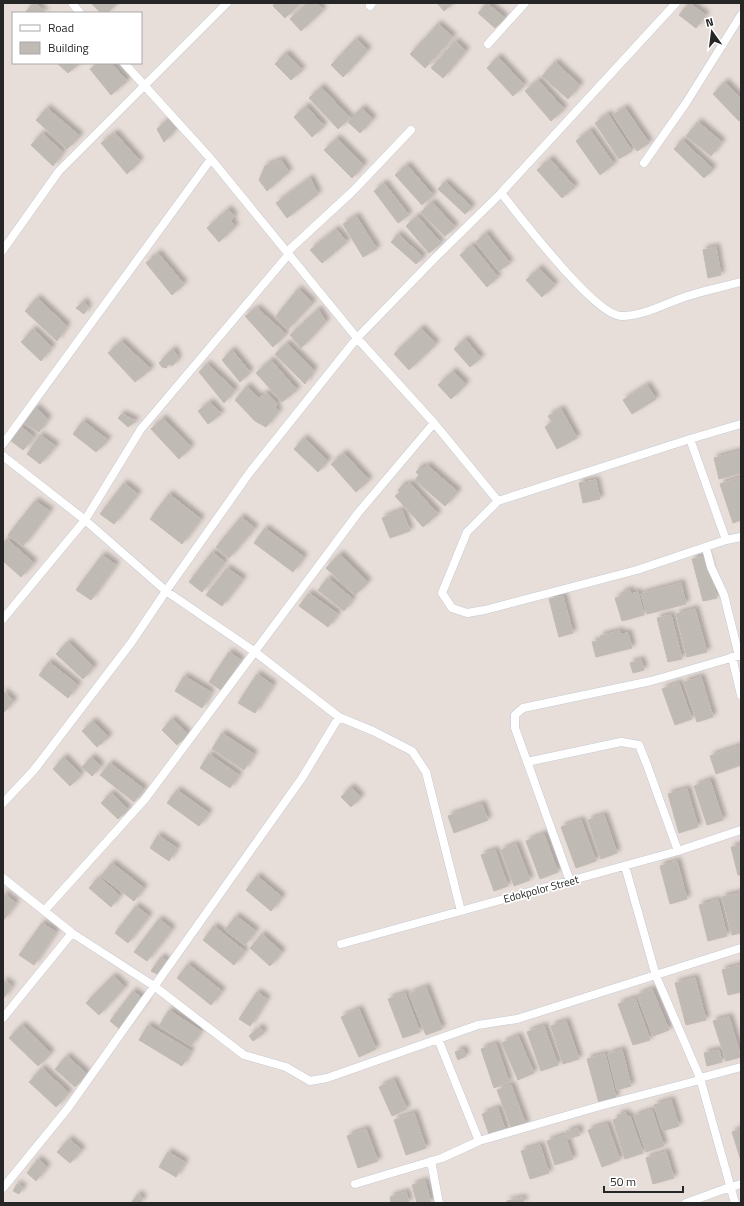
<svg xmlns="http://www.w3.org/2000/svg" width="744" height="1206" font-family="'Titillium Web',sans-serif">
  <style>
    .building { fill: #c0bab4; stroke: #c3bab3; filter: url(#shadow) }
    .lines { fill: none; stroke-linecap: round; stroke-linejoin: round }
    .street-casing { stroke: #c4cad4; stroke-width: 9 }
    .street { stroke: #fff; stroke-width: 8 }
    .labels { text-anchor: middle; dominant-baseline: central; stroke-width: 3.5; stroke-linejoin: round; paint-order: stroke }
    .street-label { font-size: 11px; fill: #262626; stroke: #fff }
  </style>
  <defs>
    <filter id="shadow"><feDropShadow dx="3.5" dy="-3.5" stdDeviation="2" flood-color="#0004"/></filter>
  </defs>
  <rect width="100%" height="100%" fill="#e8ded9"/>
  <!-- building -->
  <path class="building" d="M33,3h2l10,9 -1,1h-19z
    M93,3h24l-10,10h-6l-9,-9z
    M275,3h25l-15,15 -12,-12z
    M307,3h10l6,7 -22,21 -11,-12z
    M437,3h16l-9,8z
    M487,3l18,15 -10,10 -17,-15z
    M689,3l17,12 -10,13 -17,-13z
    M438,24l15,13 -28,31 -15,-14z
    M356,39l12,11 -25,27 -12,-12z
    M455,41l11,10 -23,27 -12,-10z
    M286,53l16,17 -11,10 -16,-16z
    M498,57l26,28 -11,11 -26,-28z
    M555,62l25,23 -12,14 -26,-23z
    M57,63h23l-12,10z
    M98,63h13l16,18 -16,14 -21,-26z
    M538,80l26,29 -13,12 -26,-30z
    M725,82l16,17v20l-2,2 -26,-27z
    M321,87l29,31 -12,11 -29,-31z
    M306,106l18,20 -12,11 -18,-20z
    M47,108l33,28 -13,13 -31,-29z
    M362,108l11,11 -13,14 -12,-11z
    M625,108l24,35 -12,8 -24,-36z
    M608,114l24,37 -13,8 -24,-36z
    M168,119l9,9 -13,14 -7,-13z
    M698,122l24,20 -11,14 -25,-20z
    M590,130l24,34 -14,11 -24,-34z
    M42,133l21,19 -10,14 -22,-21z
    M115,133l25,28 -13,13 -26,-31z
    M337,138l27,27 -12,13 -28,-28z
    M682,140l31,29 -9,9 -30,-29z
    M550,159l25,28 -13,11 -25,-28z
    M281,160l8,12 -22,19 -8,-11 6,-14z
    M407,165l26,30 -11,10 -27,-30z
    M310,178l8,16 -31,24 -11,-15z
    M445,182l27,25 -7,7 -27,-25z
    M384,183l25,32 -11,8 -24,-32z
    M432,202l23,25 -10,9 -24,-24z
    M228,209l6,7 -3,5 4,6 -16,15 -12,-14z
    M356,216l21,33 -14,8 -20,-33z
    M417,216l24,27 -12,10 -23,-27z
    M336,229l11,13 -25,21 -12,-13z
    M486,233l24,30 -11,8 -23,-29z
    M398,234l25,23 -7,7 -25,-22z
    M472,245l26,32 -11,10 -27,-32z
    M716,247l5,28 -13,3 -5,-28z
    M158,253l26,31 -12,11 -26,-32z
    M539,268l16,17 -13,12 -16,-17z
    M298,289l15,14 -26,27 -11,-14z
    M37,298l30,28 -10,15 -32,-30z
    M84,301l4,7 -4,6 -8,-6z
    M257,308l29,26 -13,13 -28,-31z
    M318,309l8,13 -25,26 -11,-13z
    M421,328l15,16 -27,26 -15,-16z
    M33,329l19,18 -11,14 -20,-19z
    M465,339l16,19 -11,9 -16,-18z
    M121,341l30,28 -16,13 -27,-29z
    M287,343l27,27 -9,14 -30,-30z
    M173,349l4,7v5l-5,5 -3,-2 -3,4 -4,-1 -3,-4z
    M232,350l18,22 -10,10 -18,-22z
    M271,360l26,30 -15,12 -26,-29z
    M207,364l28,26 -11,13 -25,-31z
    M453,371l13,13 -15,15 -13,-14z
    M647,385l9,14 -24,15 -9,-14z
    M247,386l12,12 7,-5 11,10 -2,5 4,3 -13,16 -11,-6 -20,-21z
    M210,402l11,12 -13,10 -10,-13z
    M36,407l12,12 -9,13 -15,-9z
    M561,409l16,29 -20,11 -12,-22 7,-5 -4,-6z
    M122,414l14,7 -8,6 -10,-9z
    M163,418l28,29 -12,12 -28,-30z
    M83,421l25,19 -12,12 -23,-18z
    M20,426l14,11 -11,13 -13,-10z
    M40,435l16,11 -16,18 -13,-10z
    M304,438l24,23 -10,11 -24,-23z
    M741,451v22l-22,6 -5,-21z
    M344,453l25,27 -13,12 -25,-28z
    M427,465l31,27 -13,14 -30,-26 4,-5 -3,-3 5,-6 3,3z
    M739,478l2,5v37l-8,3 -13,-39z
    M596,480l4,19 -17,4 -4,-20z
    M124,483l14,11 -24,30 -14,-10z
    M410,483l28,31 -15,13 -28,-31 5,-4 -2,-2 6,-6 2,2z
    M169,494l32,25 -19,25 -32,-25z
    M35,501l15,10 -27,35 -15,-11z
    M402,510l8,21 -20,7 -8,-20z
    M241,517l14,11 -26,30 -13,-11z
    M265,528l39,29 -11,15 -39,-29z
    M7,539l27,24 -13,14 -18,-16v-18z
    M212,552l13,10 -23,30 -13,-10z
    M340,554l28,28 -13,13 -29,-27z
    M102,555l14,10 -25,35 -15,-10z
    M706,556l11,42 -14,3 -11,-42z
    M227,568l16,11 -21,27 -16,-11z
    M328,578l25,21 -9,12 -26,-21z
    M681,583l5,21 -39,10 -6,-20z
    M630,590l1,4 7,-2 6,23 -22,6 -7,-23 7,-2 -1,-3z
    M309,593l29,21 -10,13 -29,-21z
    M563,596l10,37 -14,4 -10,-38z
    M695,609l12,43 -20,5 -11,-43z
    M671,615l11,44 -14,3 -11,-44z
    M620,631l1,3 7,-1 4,15 -36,9 -4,-15 9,-2 -1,-4z
    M68,642l26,25 -11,12 -27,-25z
    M229,652l12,8 -20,30 -12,-8z
    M641,660l3,10 -11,3 -3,-10z
    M49,662l29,23 -10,13 -29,-23z
    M257,674l16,11 -18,28 -17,-10z
    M184,676l27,16 -9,16 -27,-17z
    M701,677l12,40 -16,5 -13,-40z
    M679,683l13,36 -17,6 -13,-36z
    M3,691l11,10 -11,12z
    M172,719l16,15 -11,11 -15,-15z
    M93,721l16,16 -12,10 -15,-16z
    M222,733l32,21 -10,16 -32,-21z
    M739,746l2,5v14l-25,9 -6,-18z
    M209,754l30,21 -9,13 -30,-20z
    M64,757l17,18 -11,11 -17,-17z
    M92,757l9,9 -9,10 -10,-9z
    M110,763l34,26 -10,13 -34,-27z
    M710,780l13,40 -16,5 -13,-39z
    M351,787l10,10 -10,10 -10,-10z
    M687,789l11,38 -19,6 -11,-39z
    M177,790l32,23 -10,13 -32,-23z
    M111,793l17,16 -10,10 -17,-16z
    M482,804l6,16 -34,13 -6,-17z
    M604,815l13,38 -16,6 -13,-39z
    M581,820l15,41 -20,7 -15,-41z
    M544,834l14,38 -18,7 -14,-38z
    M158,835l19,13 -8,13 -19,-13z
    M516,844l14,36 -16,6 -13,-36z
    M741,845v30h-3l-7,-28z
    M495,850l13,36 -14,5 -13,-36z
    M677,861l10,38 -17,5 -10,-38z
    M112,863l32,25 -10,13 -33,-25z
    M257,876l25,21 -11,14 -25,-21z
    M99,877l21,19 -9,11 -22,-19z
    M3,893l13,10 -13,18z
    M740,893l1,4v36l-9,2 -10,-38z
    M718,900l9,36 -19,5 -9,-36z
    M136,906l13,10 -21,27 -13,-10z
    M236,916l20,15 -11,14 -20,-15z
    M159,919l13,10 -25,32 -13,-9z
    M42,923l14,9 -22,33 -15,-10z
    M214,926l31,25 -11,14 -31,-25z
    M262,934l20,18 -12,14 -20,-18z
    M161,957l6,4 -10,13 -6,-3z
    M188,964l34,27 -11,14 -34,-27z
    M741,965v27l-13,3 -6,-25z
    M113,976l12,11 -26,28 -13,-12z
    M695,978l11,42 -20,5 -11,-42z
    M3,980l9,6 -9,13z
    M426,987l16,42 -16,6 -17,-41z
    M652,989l17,41 -16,6 -16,-41z
    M133,991l13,10 -24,30 -12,-10z
    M257,992l10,7 -17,27 -11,-7z
    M405,993l15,39 -17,6 -15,-39z
    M635,998l15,42 -17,5 -15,-41z
    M359,1009l17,40 -17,8 -18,-40z
    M169,1010l32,21 -10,15 -32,-20z
    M729,1017l12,40 -15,4 -13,-40z
    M566,1021l13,38 -16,5 -12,-38z
    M22,1025l29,28 -13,13 -29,-28z
    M148,1025l43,26 -9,15 -43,-26z
    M544,1026l14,39 -17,6 -14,-39z
    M260,1027l4,6 -11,8 -4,-5z
    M518,1036l16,37 -16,7 -16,-37z
    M496,1044l13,38 -15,6 -13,-39z
    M463,1049l3,7 -8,4 -3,-8z
    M622,1050l9,36 -14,4 -9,-36z
    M719,1050l3,12 -15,4 -3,-13z
    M605,1054l11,44 -17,5 -12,-44z
    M67,1056l20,18 -12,13 -20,-18z
    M42,1068l27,25 -13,14 -27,-25z
    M394,1080l13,29 -15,7 -13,-29z
    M511,1085l15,40 -14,5 -15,-40z
    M671,1100l8,26 -16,5 -9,-26z
    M498,1108l8,24 -16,5 -8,-23z
    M652,1110l12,36 -18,6 -12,-36z
    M414,1113l12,35 -20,7 -12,-35z
    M626,1113l1,4 3,-1 13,37 -18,6 -12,-39 6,-2 -2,-3z
    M607,1124l13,36 -18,7 -14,-37z
    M578,1128l2,7 -12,4 -2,-7z
    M366,1129l12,32 -20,7 -11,-32z
    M741,1129v32l-9,-29z
    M565,1135l8,24 -18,6 -8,-24z
    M69,1139l13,11 -12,13 -13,-11z
    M540,1145l9,28 -19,6 -9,-28z
    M168,1152l17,10 -9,15 -17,-10z
    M666,1152l8,26 -21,6 -7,-26z
    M38,1159l9,8 -11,14 -9,-8z
    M425,1181l6,22h-14l-5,-18z
    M17,1184l6,3 -4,7 -6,-3z
    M406,1192l3,11h-18l-1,-6z
    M138,1194l5,4 -3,5h-9z
    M523,1198l1,5h-17v-2z"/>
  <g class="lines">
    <defs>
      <path id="street" d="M72,3l8,10
        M370,6l2,-3
        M488,44l37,-41
        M124,63l87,96 146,179 77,85 64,78 -31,31 -25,61 10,15 15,5 18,-3 152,-40 89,-30 15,-3
        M644,163l42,-60 55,-88
        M501,193l175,-190
        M3,250l56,-79 168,-168
        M287,252l66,-61 58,-61
        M690,439l36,101
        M3,444l208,-285
        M3,456l82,64 81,71 89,61 84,65 34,14 39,20 14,21 35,139
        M498,501l192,-62 51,-15
        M706,548l5,19 13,28 15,61
        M3,619l82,-99 56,-91 148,-175
        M732,657l9,38
        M527,762l94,-20 18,3 8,20 31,86
        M3,803l31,-33 97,-127 35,-52 84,-119 107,-134 79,-81 65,-64c19,23 93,122 120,123 22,0 41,-11 61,-18 19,-7 40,-11 59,-16
        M625,866l31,110 44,102 35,125
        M3,878l69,55 82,53 90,69 42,12 24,14 17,-3 151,-53 39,-6 224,-71
        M570,881l-55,-153v-13l8,-7 128,-27 90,-26
        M45,910l100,-111 213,-286 76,-90
        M341,944l337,-93 63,-21
        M3,1018l69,-85
        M438,1039l41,102
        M431,1161l8,42
        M355,1184l87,-26 37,-17 121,-35 96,-25 4,-3 41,-11
        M731,1187l10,-3
        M3,1188l65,-80 234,-330 37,-61
        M686,1203l44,-16"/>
    </defs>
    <!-- street casing -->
    <use href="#street" class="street-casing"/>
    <!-- street -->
    <use href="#street" class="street"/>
  </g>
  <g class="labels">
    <!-- street labels -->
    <g class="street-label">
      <text transform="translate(541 889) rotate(-15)">Edokpolor Street</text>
    </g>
  </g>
  <!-- border -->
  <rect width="744" height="1206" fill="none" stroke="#262626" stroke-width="8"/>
  <!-- legend -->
  <rect x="12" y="12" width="130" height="52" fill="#ffffff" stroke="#a8a8a8"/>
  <rect x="20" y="25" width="20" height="6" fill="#ffffff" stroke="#a8a8a8"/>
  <text x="48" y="32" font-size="12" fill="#262626">Road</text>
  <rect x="20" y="42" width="20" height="12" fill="#c0bab4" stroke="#a8a8a8"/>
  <text x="48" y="52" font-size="12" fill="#262626">Building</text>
  <!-- north arrow -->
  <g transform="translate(712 32) rotate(346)" stroke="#ffffff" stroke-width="3" paint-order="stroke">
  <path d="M0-3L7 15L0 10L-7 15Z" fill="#262626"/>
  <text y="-6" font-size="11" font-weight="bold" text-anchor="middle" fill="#262626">N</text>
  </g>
  <!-- scale -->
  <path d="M604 1186v6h79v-6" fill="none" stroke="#262626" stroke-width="2"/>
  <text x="610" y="1186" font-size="12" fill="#262626" stroke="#ffffff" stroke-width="3" paint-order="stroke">50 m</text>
</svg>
